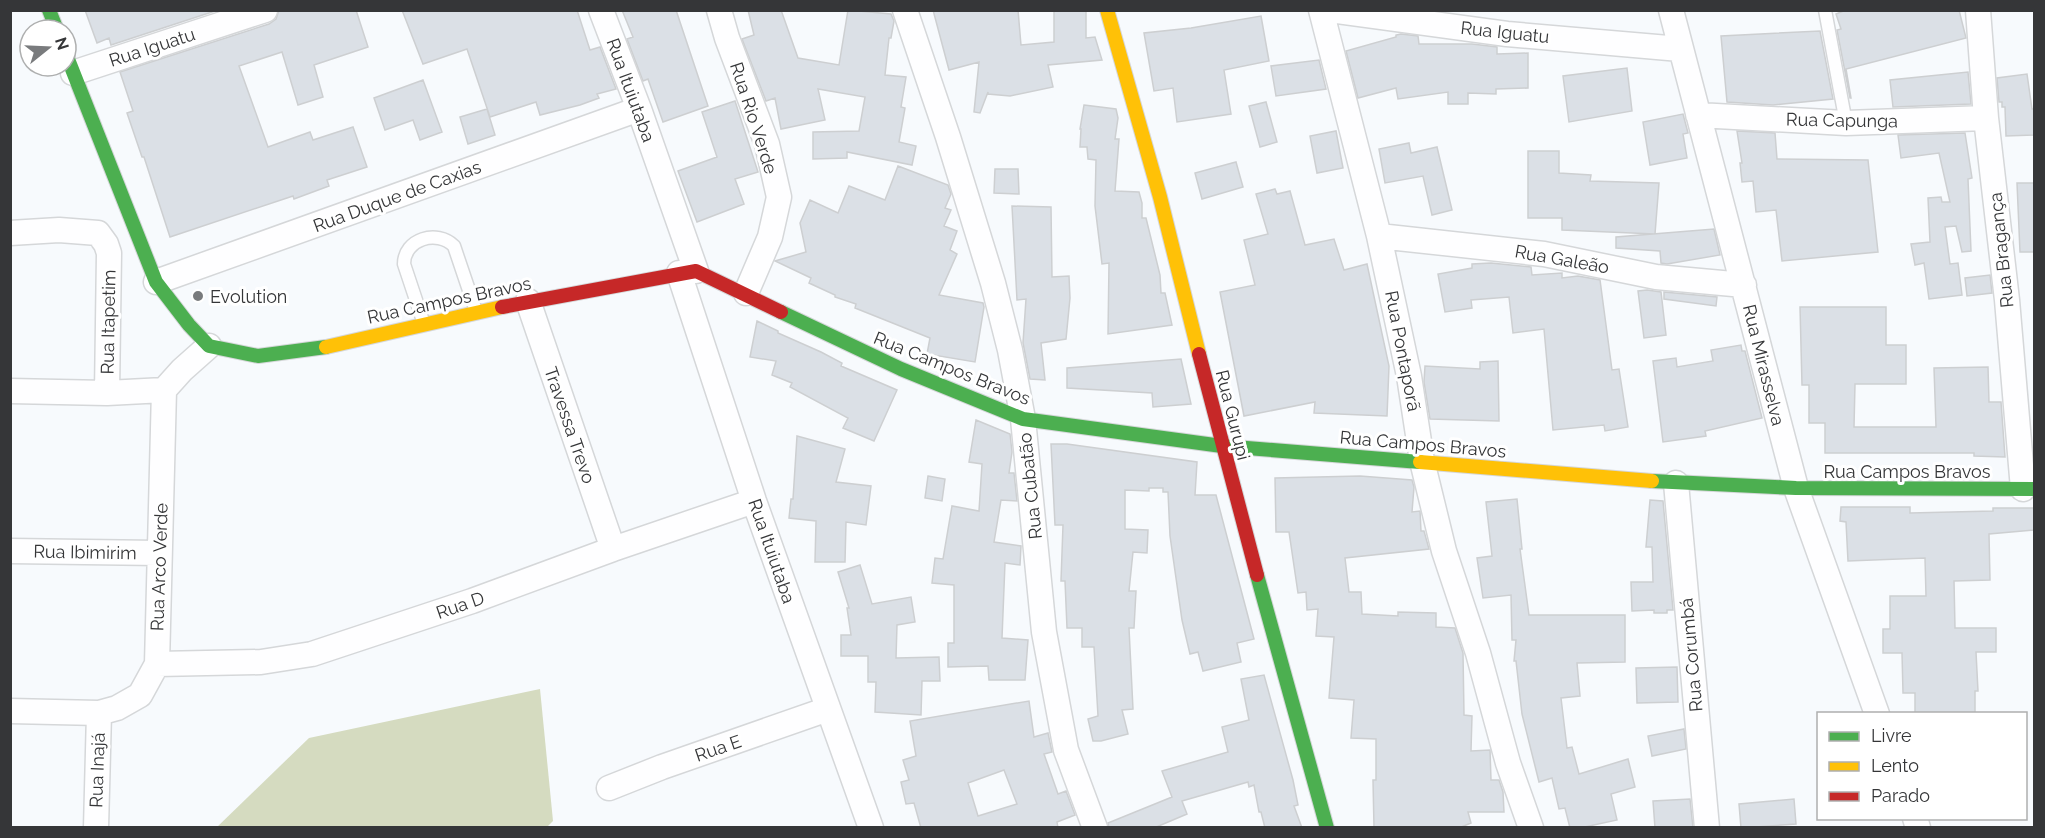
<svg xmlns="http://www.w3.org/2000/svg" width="2045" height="838" font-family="Raleway,sans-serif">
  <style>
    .forest { fill: #d5dbc0 }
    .building { fill: #dbe0e6; stroke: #cdcfd1; stroke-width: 1.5; fill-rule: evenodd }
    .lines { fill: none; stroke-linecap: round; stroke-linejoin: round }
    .lane-casing { stroke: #d5d7d9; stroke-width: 15 }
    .street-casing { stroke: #d5d7d9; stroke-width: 27 }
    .fast-casing { stroke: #d5d7d9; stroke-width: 16 }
    .slow-casing { stroke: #d5d7d9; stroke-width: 16 }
    .jam-casing { stroke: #d5d7d9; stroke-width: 16 }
    .lane { stroke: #fefeff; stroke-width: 12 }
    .street { stroke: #fefeff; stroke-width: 24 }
    .fast { stroke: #4caf50; stroke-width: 14 }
    .slow { stroke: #ffc107; stroke-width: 14 }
    .jam { stroke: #c62828; stroke-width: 14 }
    .poi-dot { fill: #797b7d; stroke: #fff; stroke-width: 2 }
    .labels { text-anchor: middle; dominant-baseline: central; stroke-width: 6; stroke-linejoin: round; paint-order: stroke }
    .street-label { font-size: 18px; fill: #353638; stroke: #fff }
    .poi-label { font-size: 18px; fill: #353638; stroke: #fff; text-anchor: start }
  </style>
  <rect width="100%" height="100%" fill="#f7fafd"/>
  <!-- forest -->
  <path class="forest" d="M540,689l13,132 -6,6h-330l92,-89z"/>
  <!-- building -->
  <path class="building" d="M85,10h133l-107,35 -2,-7 -12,5z
    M279,10h77l12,37 -54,18 9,32 -25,8 -16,-53 -43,14 29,81 42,-15 3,8 40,-13 14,40 -40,13 2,6 -35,13 -1,-3 -123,41 -26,-80h-2l-15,-44 6,-2 -13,-39 149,-48 7,-5z
    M402,10h175l13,40 10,-3 16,42 -19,5 2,4 -19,7 -40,10 -4,-13 -46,15 -23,-68 -44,15z
    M622,10h54l32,96 -45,16 -15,-43 -5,2 -16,-42 6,-2z
    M748,10h33l17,48 41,7 9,-55 43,4 3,7 -3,17h-2l-4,37 21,2 -5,30 4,1 -6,34 17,4 -4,19 -65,-13v6l-34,1v-27l46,-1 6,-34 -47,-8 7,31 -44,9 -6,-31 -9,3 -24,-62 12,-4z
    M933,10h85l3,35 33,-3v-32h32v28l9,-1 7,23 -54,5 5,22 -43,9 -22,-2v-2l-8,21 -6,-1 5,-50 -30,8z
    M1846,10h113l7,28 -120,31 5,29h-1l-13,-68 4,-1 -5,-15z
    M1261,16l8,45 -45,9 7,44 -54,8 -4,-34 -19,3 -10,-58 47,-5z
    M1820,31l13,68 -60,6 -46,-3 -6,-66z
    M1401,34l17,2 1,8h53l25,3v7l31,-1v35l-32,1v5l-28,-1v11h-20v-12l-50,7 -2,-11 -38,10 -12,-47 50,-14v-2z
    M1319,60l7,29 -50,7 -5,-30z
    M1627,68l5,43 -63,11 -6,-46z
    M1968,72l3,32 -78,3 -3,-27z
    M2027,74l5,35h2v26l-28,1 -1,-29h-3v-5h-3l-2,-24z
    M423,80l19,52 -22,8 -7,-20 -28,10 -11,-32z
    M735,101l23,71 -23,7 9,25 -47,18 -19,-51 39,-14 -15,-45z
    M1266,102l11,40 -17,5 -11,-41z
    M1084,105l32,4 2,9 -3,21h4l-4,52 24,1 3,11v15h4l14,57 1,18h4l7,32 -64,9 1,-71 -7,1 -7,-58 1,-46 -8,-1 -1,-12h-7l1,-18h-1z
    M487,109l8,26 -27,9 -8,-27z
    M1683,114l5,19 -5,1 4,24 -37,7 -7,-43z
    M1336,131l7,37 -26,5 -7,-37z
    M1737,131l38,2 2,26 91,1 10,92 -96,9 -6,-51 -20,2 -3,-31 -11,1 -2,-19h2z
    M1965,133l7,45 -4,1 3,72 -9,1 -6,-26 -11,1 5,37 8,-1 4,32 -33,4 -5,-36 -9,2 -4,-21 19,-2 -2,-44 13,-1 1,5h8l-11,-49 -38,5 -3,-23z
    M1409,143l2,10 26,-6 15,63 -20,5 -9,-39 -38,7 -6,-34z
    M1528,151h31v22l32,2 -1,6 69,2 -4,51 -93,-4v-12h-34z
    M1236,162l7,25 -41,12 -7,-26z
    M898,166l50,19 3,9 -6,14 6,2 -7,16 13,5 -7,19 7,4 -18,41 44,8 1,4 -9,55 -48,-8 3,-16 -75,-30 1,-4 -21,-7v-2l-26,-12 2,-5 -36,-17 31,-9 -6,-29 10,-23 28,13 11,-27 36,14z
    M995,169h23l1,25 -25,-1z
    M2017,183h17v69h-14z
    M1275,189l2,5 13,-3 15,54 29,-6 10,31 23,-6 22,102 -2,50 -73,-3 1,-11 -71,14 -24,-124 35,-7 -11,-45 24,-6 -12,-40z
    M1012,206l39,1 1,70 17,-1 1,22 -4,41 -25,4 4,37 -15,-1 -7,-36 3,-44 -9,1z
    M1714,229l6,26 -53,9 -6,-1 -1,-12 -44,-3v-11z
    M1491,263l40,4 1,8 30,-2v5l16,-2 22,4 12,90 7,-1 9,58 -23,4 -1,-6 -51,5 -9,-101 -31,4 -4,-36 -38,3 1,8 -27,4 -7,-38 34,-6v-4z
    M1990,275l2,18 -25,3 -2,-18z
    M1647,290l14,2 5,43 -22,3 -6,-47z
    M1664,292l53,5 -1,9 -52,-7z
    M1800,307h86v38h20v39h-51l-1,43h82l-2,-59 54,-1 1,35h12l4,55 -31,-1v-3h-149v-30h-16v-38h-7z
    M757,321l21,10v2l43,19 21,11 -1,3 56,24 -23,51 -31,-13 5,-10 -58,-31 2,-4 -20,-8 4,-14 -26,-4z
    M1741,345l1,6h3l17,67 -57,13 1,5 -43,6 -10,-81 23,-3 1,9 36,-6 -2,-11z
    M1181,359l10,45 -38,3 -1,-14 -85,-5v-20z
    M1498,361l1,60 -69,-2 -6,-37 1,-16 55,3v-7z
    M976,420l34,14 2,18 -3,21h5l3,28 -16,-1 -7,42 27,4 -1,19 -15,-2 -3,75 26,2 -3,40h-36l-1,-14 -40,1v-24h6v-58l-22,-2 3,-25 8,1 9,-53 27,5 3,-47 -13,-2z
    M797,436l48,13 -9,33 35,4 -5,39 -20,-3 -1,40h-30l1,-41 -27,-3 2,-19h2z
    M1051,444h16l130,18 -2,33h21l38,144 -17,4 4,19 -38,9 -5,-19 -8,2 -8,-34 -12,-84 -2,-44h-5v-4h-14v3l-24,-1v39l23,1 -1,23 -14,-1 -4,39h7l-2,37h-5l4,81 -11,1 6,24 -27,7h-8l-5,-22 10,-3 -4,-69h-12v-19h-15l-2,-47h-4l2,-56h-8z
    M928,476l17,3 -3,22 -17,-3z
    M1360,476l52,4 2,7 -2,25 8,-1 1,20h3l5,18 -84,9 4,34h12l1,22 36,2v-4l38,1v14l19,1 8,25 1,62 8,1 -1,35 19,-1 1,30h8l4,12 1,20h-36l3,11 -12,5h-85l-1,-48h3v-41l-25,-1 3,-38 -25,-2 5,-61 -18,-1 2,-27 -11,1 -1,-18 -8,1 -9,-61h-13l-1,-54z
    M1517,499l5,50h-2l9,66h96v47l-48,1 3,33 -19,2 6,50 5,-1 7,27 49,-15 7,28 -24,7 6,26 -37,8h-10l-5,-20 -6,1 -7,-31 -13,4 -17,-68 -6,-53h-2l2,-21h-4l-1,-45 -28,3 -6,-40 15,-2 -6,-54z
    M1650,500l13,1 10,109h-6v3h-13v-3l-22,1 -1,-29h22l-1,-35h-6z
    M1841,507h69v6l83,-2v-3h41v22l-45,4 1,46 -36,1 1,47h41v24h-20l2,39h-3v23h-60v-21h-12l-1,-40h-19v-24h7v-33h36l-1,-38 -77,3 -2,-39 -6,-1z
    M860,565l12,39 39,-7 4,25 -18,3 -1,33 43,-1 1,24h-18l-1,34 -46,-3 1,-30h-8v-26h-27v-21h10l-4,-27h2l-11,-36z
    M1677,667l1,35 -41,1 -1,-35z
    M1264,675l29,105 5,25 -4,1 8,22h-37l-4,-16h-2l-5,-27 -5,2 -1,-5 -66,19 5,13 -33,14h-45l-1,-5 64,-26 -10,-26 66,-19 -6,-25 27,-7 -8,-41z
    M1029,701l5,36 14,-4 4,19 -8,2 14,40 8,-3 9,24 -18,7 1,6h-137l-7,-25 -8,1 -5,-22 8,-2 -6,-20 13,-4 -6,-35zM1004,770l13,34 -39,12 -10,-33z
    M1684,729l2,20 -34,7 -4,-20z
    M1690,799l3,29h-38l-2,-27z
    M1794,799l2,25 -55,4 -2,-24z"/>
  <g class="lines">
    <defs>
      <path id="lane" d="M1825,10l21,113
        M424,324l-20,-60c0,-25 33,-35 50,-18l22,65"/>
      <path id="street" d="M601,10l38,99 57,162
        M719,10l8,28 40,106 12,53 -9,40 -24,56
        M905,10l43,127 45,146 17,67 13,69 21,213 22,118 29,78
        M1321,10l58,226 30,140 13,85 22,90 34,102 30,110 23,65
        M1330,10l177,24 173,15
        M1671,10l125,478 81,226
        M1978,10l8,108 21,182 16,189
        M73,73l192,-63
        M1698,115l148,8 140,-5
        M10,233l49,-3 39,3 8,11 3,9 -2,140
        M1379,236l165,18 112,23 88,8
        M679,273l75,228 117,327
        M156,282l483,-173
        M528,301l85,248
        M10,391l97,2 57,-3 18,-20 27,-24
        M1676,483l31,345
        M10,551l149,2
        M157,664l104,-2 51,-8 160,-53 141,-52 141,-48
        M10,711l89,2 18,-5 23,-13 17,-31 7,-274
        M609,788l53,-21 166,-58
        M1915,818l3,10
        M96,828l3,-115"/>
      <path id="fast" d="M49,10l8,20
        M66,54l90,228 33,43 20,21 49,10 68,-9
        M781,312l120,57 122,50 199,27 198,16
        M1652,481l144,7 238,1
        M1257,575l70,253"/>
      <path id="slow" d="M1107,10l53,187 39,157
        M326,347l176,-40
        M1420,462l232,19"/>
      <path id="jam" d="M502,307l194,-36 85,41
        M1199,354l58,221"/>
    </defs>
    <!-- lane casing -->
    <use href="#lane" class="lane-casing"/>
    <!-- street casing -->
    <use href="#street" class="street-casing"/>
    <!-- fast casing -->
    <use href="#fast" class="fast-casing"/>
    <!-- slow casing -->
    <use href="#slow" class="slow-casing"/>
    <!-- jam casing -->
    <use href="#jam" class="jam-casing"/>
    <!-- lane -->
    <use href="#lane" class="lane"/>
    <!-- street -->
    <use href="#street" class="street"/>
    <!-- fast -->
    <use href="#fast" class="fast"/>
    <!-- slow -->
    <use href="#slow" class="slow"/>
    <!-- jam -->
    <use href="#jam" class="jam"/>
  </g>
  <!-- markers -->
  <circle class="poi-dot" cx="198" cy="296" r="6"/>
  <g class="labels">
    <!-- street labels -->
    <g class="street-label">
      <text transform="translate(1505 32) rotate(6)">Rua Iguatu</text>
      <text transform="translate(152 47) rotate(-18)">Rua Iguatu</text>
      <text transform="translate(631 90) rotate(70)">Rua Ituiutaba</text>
      <text transform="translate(754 118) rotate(72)">Rua Rio Verde</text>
      <text transform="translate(1842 120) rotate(1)">Rua Capunga</text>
      <text transform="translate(397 196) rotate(-20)">Rua Duque de Caxias</text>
      <text transform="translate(2001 250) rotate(-96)">Rua Bragança</text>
      <text transform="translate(1562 259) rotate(10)">Rua Galeão</text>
      <text transform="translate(449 300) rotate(-12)">Rua Campos Bravos</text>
      <text transform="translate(108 322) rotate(-89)">Rua Itapetim</text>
      <text transform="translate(1403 351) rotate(79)">Rua Pontaporã</text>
      <text transform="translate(1764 365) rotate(76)">Rua Mirasselva</text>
      <text transform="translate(952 368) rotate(22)">Rua Campos Bravos</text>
      <text transform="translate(1233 415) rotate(76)">Rua Gurupi</text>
      <text transform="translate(570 425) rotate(71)">Travessa Trevo</text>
      <text transform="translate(1423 444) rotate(5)">Rua Campos Bravos</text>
      <text x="1907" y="471">Rua Campos Bravos</text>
      <text transform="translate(1030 486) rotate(-96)">Rua Cubatão</text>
      <text transform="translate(772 551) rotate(71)">Rua Ituiutaba</text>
      <text transform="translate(85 552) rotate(1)">Rua Ibimirim</text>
      <text transform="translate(159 567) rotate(-88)">Rua Arco Verde</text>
      <text transform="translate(460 605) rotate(-19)">Rua D</text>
      <text transform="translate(1691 655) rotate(-95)">Rua Corumbá</text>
      <text transform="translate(718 748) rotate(-19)">Rua E</text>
      <text transform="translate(97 770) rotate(-88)">Rua Inajá</text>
    </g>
    <!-- poi labels -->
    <g class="poi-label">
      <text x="210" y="296">Evolution</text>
    </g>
  </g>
  <!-- border -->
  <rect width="2045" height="838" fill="none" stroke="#353638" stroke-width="24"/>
  <!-- legend -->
  <rect x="1817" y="712" width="210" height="108" fill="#ffffff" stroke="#aeafaf" stroke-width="1.5"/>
  <rect x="1829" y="732" width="30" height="9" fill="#4caf50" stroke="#aeafaf" stroke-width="1.5"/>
  <text x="1871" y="742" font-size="18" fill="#353638">Livre</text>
  <rect x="1829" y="762" width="30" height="9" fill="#ffc107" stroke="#aeafaf" stroke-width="1.5"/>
  <text x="1871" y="772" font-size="18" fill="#353638">Lento</text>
  <rect x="1829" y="792" width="30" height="9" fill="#c62828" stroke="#aeafaf" stroke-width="1.5"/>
  <text x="1871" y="802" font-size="18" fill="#353638">Parado</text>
  <!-- north arrow -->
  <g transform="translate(48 48) rotate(72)"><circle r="28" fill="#ffffff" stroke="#aeafaf" stroke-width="1.5"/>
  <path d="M0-4.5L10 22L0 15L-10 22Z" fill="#797b7d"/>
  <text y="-9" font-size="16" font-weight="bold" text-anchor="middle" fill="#353638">N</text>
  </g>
</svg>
